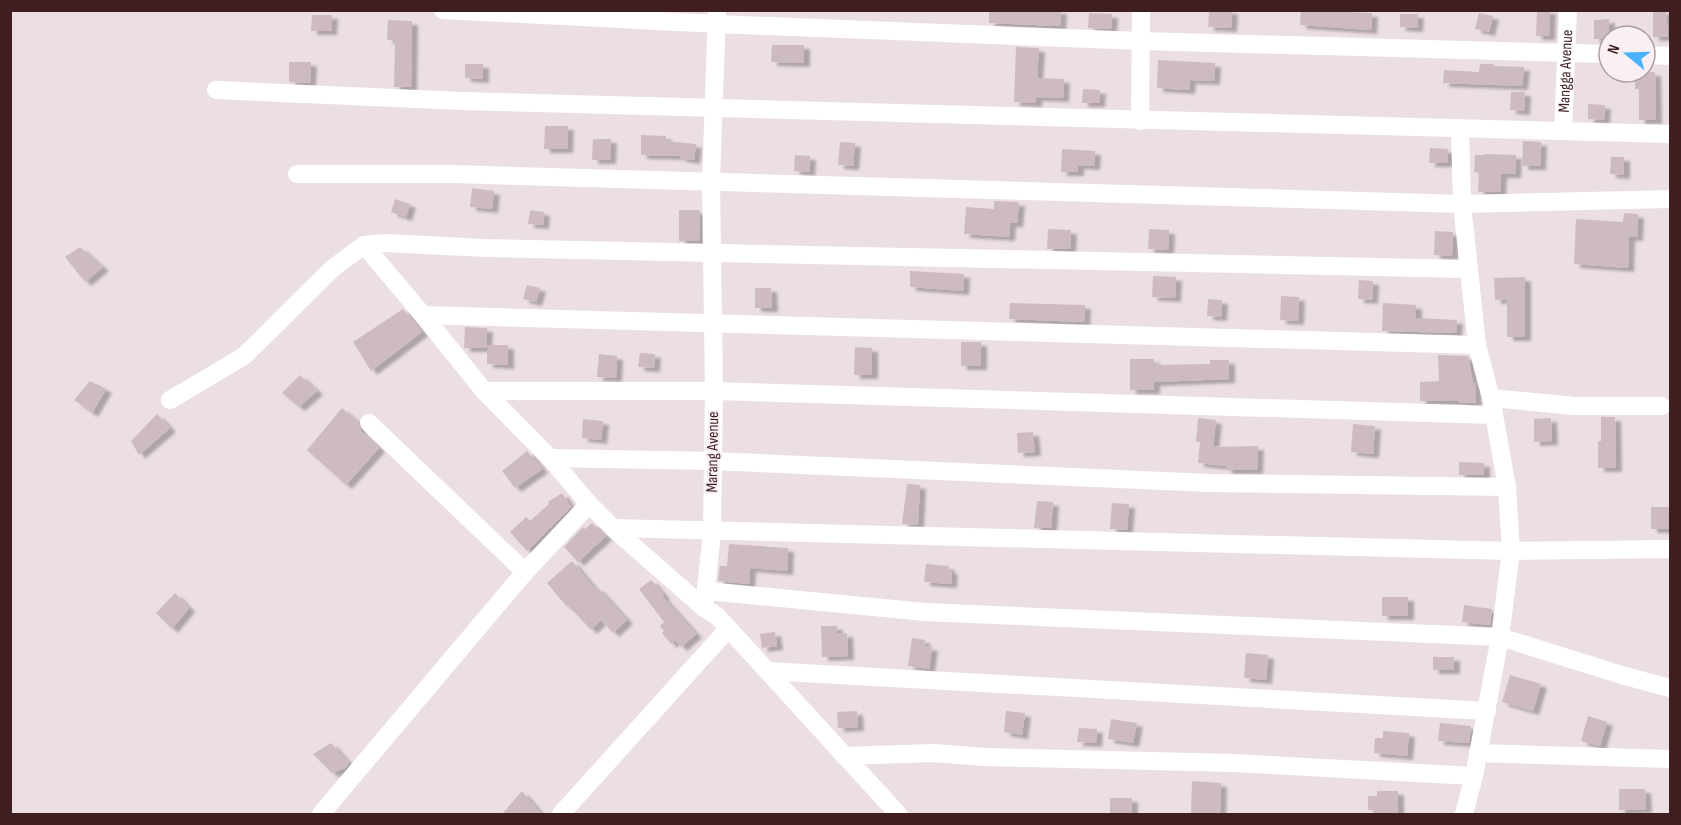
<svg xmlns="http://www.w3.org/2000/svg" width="1681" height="825" font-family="'Sofia Sans Condensed',sans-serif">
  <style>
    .building { fill: #cdbbc0; filter: url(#shadow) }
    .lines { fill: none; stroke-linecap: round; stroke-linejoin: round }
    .minor { stroke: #fff; stroke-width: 18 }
    .labels { text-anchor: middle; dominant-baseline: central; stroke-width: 4.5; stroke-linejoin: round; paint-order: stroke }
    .street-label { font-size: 16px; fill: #3e1e21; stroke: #f8f0f3 }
  </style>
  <defs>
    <filter id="shadow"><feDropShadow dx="6" dy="4" stdDeviation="1.5" flood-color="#0004"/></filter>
  </defs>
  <rect width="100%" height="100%" fill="#ecdfe3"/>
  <!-- building -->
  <path class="building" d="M989,10h72l-1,16 -71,-3z
    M1209,10h23l-1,18 -23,-1z
    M1301,10l71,3 -1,17 -71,-5z
    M1537,10h13l-1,26h-13z
    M1653,10h13l2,27h-15z
    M1089,13l23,1 -1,15 -23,-1z
    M1479,13l14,3 -4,16 -14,-3z
    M1400,14h18l-1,14 -17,-1z
    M312,15h20l-1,16h-20z
    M1609,19v20h-15v-19z
    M388,20l24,1 -1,66h-17l1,-47h-8z
    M772,45h32v18l-33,-1z
    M1016,47l23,1 -2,30 27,1 -1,19 -27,-1v6l-22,-1z
    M1158,60l57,3 -1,18 -24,-1 -1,10 -32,-2z
    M289,62h22l-1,21 -21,-1z
    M465,64h18v15l-18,-1z
    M1480,64h14v2l30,1 -2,19 -79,-3 1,-13 35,2z
    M1635,72h20l1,48h-17v-31h-4z
    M1083,89l17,1 -1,13h-17z
    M1511,92h14l-1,19 -14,-1z
    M1588,104l17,1 -1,15 -16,-1z
    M545,126h23l-1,23h-23z
    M641,135l25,1v5l30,3 -2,16 -14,-2v-2l-39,-1z
    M593,139h18l-1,21h-18z
    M1523,141l18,1 -1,24h-18z
    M840,142l15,1 -2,23 -15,-1z
    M1430,148l18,1 -1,14h-18z
    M1062,149l33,2 -1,15 -16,-1v7h-17z
    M1485,154l31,1 -1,19h-14l-1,18h-22l1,-19 -5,-1 1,-17h10z
    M795,155l15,1 -1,16 -15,-1z
    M1611,157h13v18l-14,-1z
    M472,188l22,3 -2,18 -22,-2z
    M395,199l15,5 -4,13 -15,-5z
    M994,201l25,1 -2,21h-7l-1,14 -45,-3 2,-27 28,2z
    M530,210l14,2 -1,13 -15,-1z
    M679,210h21l-1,31h-20z
    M1624,213l14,1 -1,23h-8l-1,31 -54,-4 2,-45 47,3z
    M1048,229l23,1 -1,19h-23z
    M1149,229l20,1 -1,20 -20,-1z
    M1435,231l18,1 -1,24 -18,-1z
    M80,247l23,20 -18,15 -20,-25z
    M910,271l54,3 -1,17 -53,-4z
    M1153,276l23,1 -1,21 -23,-1z
    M1525,277v60h-18v-38l-12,1 -1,-22z
    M1359,280l14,1 -1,19 -14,-1z
    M527,285l13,3 -4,14 -13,-3z
    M755,288h16l1,20h-17z
    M1281,296l18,1 -1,24 -18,-1z
    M1208,299l14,1 -1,17 -14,-1z
    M1010,303l75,2 -1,17 -75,-3z
    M1383,303l33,2v13l41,2 -1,13 -74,-2z
    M403,309l19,23 -51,39 -18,-29z
    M465,327l22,1 -1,20h-22z
    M961,342h20v24h-20z
    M487,345h21v20l-21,-1z
    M855,347l17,1v27h-18z
    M640,353l15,1 -1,14 -16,-1z
    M599,354l18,2 -1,22 -19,-1z
    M1438,355l30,1 5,27h2l1,20h-17v-2h-39v-19l19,-1z
    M1130,359h24v6l56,-1v-4h19v19l-75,3v8h-24z
    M300,375l17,16 -18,16 -17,-14z
    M90,381l16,8 -14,24 -18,-13z
    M342,408l16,14 3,9 18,17 -33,37 -39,-35z
    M157,414l13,14 -31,27 -8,-14z
    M1601,417h14l1,51h-18v-27h3z
    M1198,418l18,2 -3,27 45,-1 -1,24h-31v-4l-28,-3 2,-21h-4z
    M1551,418l1,23 -18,1v-23z
    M583,419l20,2 -2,19 -19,-2z
    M1353,424l22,2 -2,28 -22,-2z
    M1033,432l2,20 -17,1 -1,-20z
    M527,451l15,18 -27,19 -13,-17z
    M1459,462l25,1v12h-25z
    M907,484l13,1 -2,40 -16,-1z
    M562,493l9,14 -44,44 -17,-19 16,-15 4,4 19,-17 -1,-2z
    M1037,501l16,1 -2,26h-17z
    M1112,503l17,1 -2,26 -17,-1z
    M1651,507h20v22h-20z
    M592,523l14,13 -28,26 -14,-15 19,-20 2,2z
    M729,544l59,4 -1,23 -37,-3 -1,16 -31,-3 2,-15h7z
    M572,561l23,28 2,-2 30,33 -14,13 -12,-13 -10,10 -23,-25 -1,2 -20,-24z
    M926,564l23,2 -1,4h4l-1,14 -27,-2z
    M651,580l13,15 -2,1 34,38 -15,13 -6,-7 -4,4 -9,-11 2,-2 -4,-5 4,-4 -25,-33z
    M175,593l14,15 -17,21 -16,-16z
    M1382,597h26v19h-26z
    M1464,605l28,4 -2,16 -28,-3z
    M821,626h16v8l10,-1 1,23 -26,1z
    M775,632l2,14 -15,2 -2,-14z
    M912,638l13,2 -1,6 8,1 -3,22 -21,-3z
    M1246,653l22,2 -2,25 -22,-2z
    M1433,657h21v13h-21z
    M1510,675l31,9 -8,27 -31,-9z
    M857,711l1,16 -20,1 -1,-16z
    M1006,711l19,2 -3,22 -18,-3z
    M1588,716l19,6 -7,24 -19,-5z
    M1111,719l26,4 -4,20 -25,-4z
    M1440,723l31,3 -2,17 -31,-2z
    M1079,728l18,1 -1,14 -19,-1z
    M1383,731l26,2 -2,23 -33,-3 1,-15h8z
    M331,743l18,20 -4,5 -13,5 -19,-19z
    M1192,781l29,2 -1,31h-29z
    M1619,789h26l1,20 -27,1z
    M522,791l19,23h-39z
    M1377,791h21v23h-25v-4h-5v-14h9z
    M1110,798h22v15h-22z"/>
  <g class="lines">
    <!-- minor -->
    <g class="minor">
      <path d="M443,10l274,14 424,17 468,13"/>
      <path d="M717,10l-6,172 3,209 -2,141 -8,76 13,8 181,198"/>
      <path d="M1645,55l25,1"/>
      <path d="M216,90l246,11 1208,33"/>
      <path d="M1140,121l1,-111"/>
      <path d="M1460,128l2,76 15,141 14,53 16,89 4,64 -11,86 -26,139 -10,38"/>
      <path id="s1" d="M1563,131l5,-121"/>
      <path d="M297,174h155l1010,30 208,-5"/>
      <path d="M364,245l59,70 61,76 66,67 39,46 24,24 91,80"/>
      <path d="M423,315l1054,30"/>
      <path d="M484,391h230l780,24"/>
      <path d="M1491,398l84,8h87"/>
      <path d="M170,400l74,-44 89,-88 31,-23 22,-2 99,5 984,21"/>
      <path d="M369,423l156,149 64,-68"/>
      <path d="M550,458l163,3 496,22 298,4"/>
      <path d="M613,528l898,23 159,-2"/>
      <path d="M707,591l218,21 575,25 125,39 45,12"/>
      <path d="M767,671l720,40"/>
      <path d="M1478,753l192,6"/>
      <path d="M844,756l89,-3 52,4 249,6 240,13"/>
      <path d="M321,814l204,-242"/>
      <path d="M561,814l167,-185"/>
    </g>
  </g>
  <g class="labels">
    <!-- street labels -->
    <g class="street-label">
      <text stroke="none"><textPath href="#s1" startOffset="60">Mangga Avenue</textPath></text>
      <text transform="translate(713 452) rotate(-89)">Marang Avenue</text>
    </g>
  </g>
  <!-- border -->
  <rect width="1681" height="825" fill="none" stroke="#3e1e21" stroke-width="24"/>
  <!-- north arrow -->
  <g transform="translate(1627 54) rotate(289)"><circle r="28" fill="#f8f0f3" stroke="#ae9c9f" stroke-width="1.5"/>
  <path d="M0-4.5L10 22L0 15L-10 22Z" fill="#4ab1ff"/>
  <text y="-9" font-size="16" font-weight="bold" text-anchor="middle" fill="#3e1e21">N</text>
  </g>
</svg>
